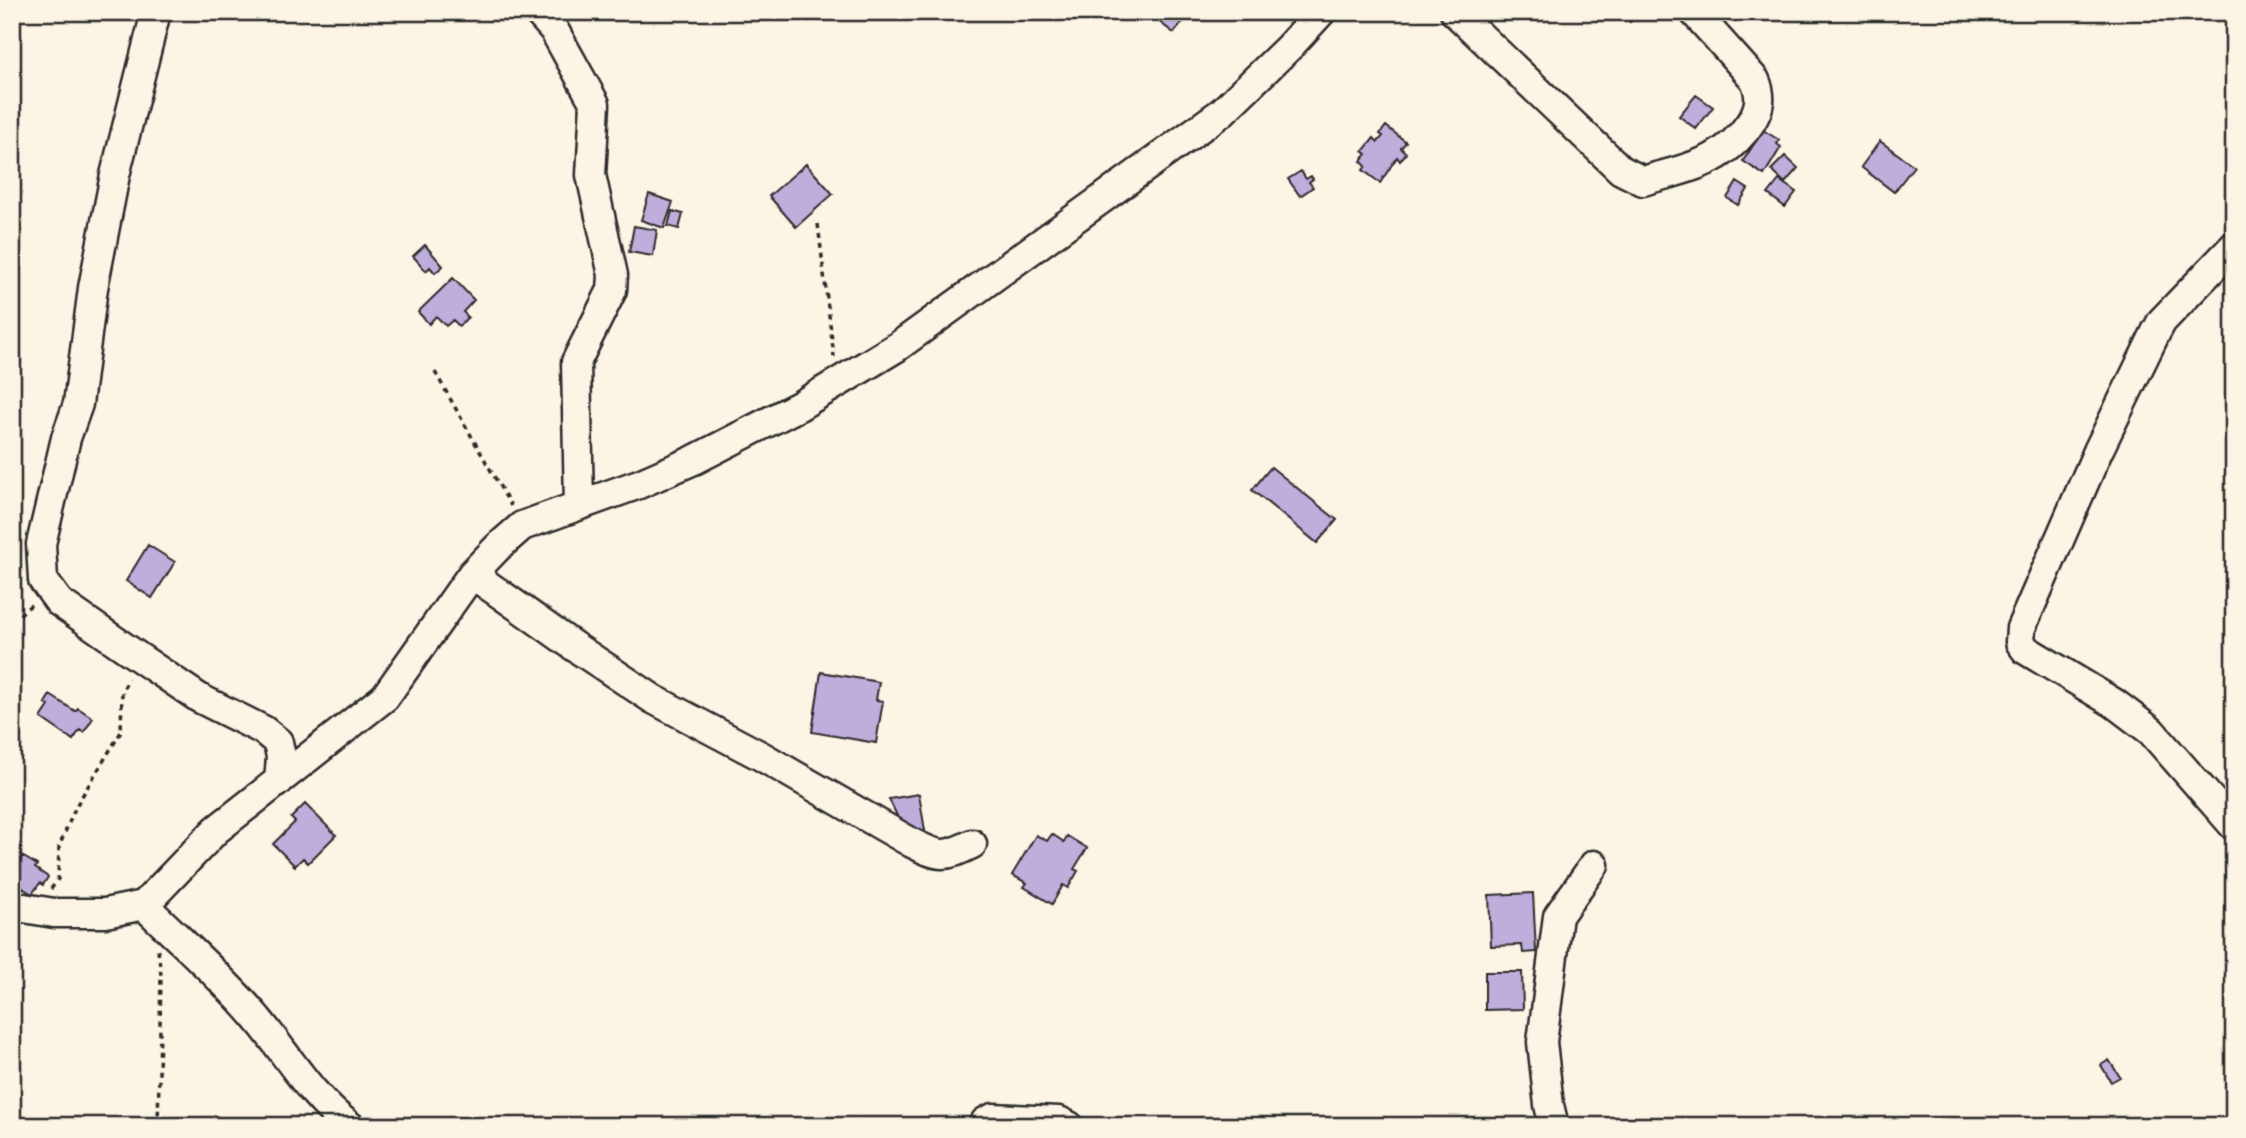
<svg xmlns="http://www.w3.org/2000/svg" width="2246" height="1138" font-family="Dekko,sans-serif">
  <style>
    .building { fill: #bfaddc; stroke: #2b2b2b; stroke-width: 2 }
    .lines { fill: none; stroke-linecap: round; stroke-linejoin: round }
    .minor-casing { stroke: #2b2b2b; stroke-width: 33 }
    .path { stroke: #2b2b2b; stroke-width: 3.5; stroke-dasharray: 5 5; stroke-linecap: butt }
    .minor { stroke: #fcf5e5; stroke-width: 28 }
  </style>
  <rect width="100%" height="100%" fill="#fcf5e5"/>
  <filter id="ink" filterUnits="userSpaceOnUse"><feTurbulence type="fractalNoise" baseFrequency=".0143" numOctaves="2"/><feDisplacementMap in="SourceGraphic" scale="14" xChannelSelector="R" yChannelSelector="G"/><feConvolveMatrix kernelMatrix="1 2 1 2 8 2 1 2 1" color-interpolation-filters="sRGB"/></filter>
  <g filter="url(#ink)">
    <!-- building -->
    <path class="building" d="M1146,12h38l-4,4 5,3 -11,14z
      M1623,12h19l-12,10z
      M1696,95l17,12 -17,22 -17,-13z
      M1386,126l20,16 -5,6 5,5 -6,8 -3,-4 -17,26 -17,-13 3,-4 -5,-5 6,-7 -4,-3 11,-13 4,4 5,-6 -3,-2z
      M1763,130l16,10 -2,4 4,3 -17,28 -21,-14z
      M1880,141l34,25 -20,26 -33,-25z
      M1785,156l13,12 -13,15 -14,-13z
      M806,164l27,30 -37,33 -27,-31z
      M1301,171l5,8 5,-3 2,3 -4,3 4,5 -13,9 -12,-17z
      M1779,180l17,12 -11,15 -17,-13z
      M1737,182l11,7 -10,16 -11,-7z
      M649,194l24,8 -9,26 -23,-8z
      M672,211l11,3 -4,15 -11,-3z
      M634,226l23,4 -4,26 -24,-4z
      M425,245l18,21 -8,7 -5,-6 -4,4 -13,-15z
      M453,278l21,22 -11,12 5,5 -9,9 -6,-6 -7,6 -10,-10 -7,8 -11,-12z
      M1271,467l66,53 -20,23 -65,-53z
      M148,545l27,17 -23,36 -26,-17z
      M821,672l58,10 -3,18 7,1 -7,42 -64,-11z
      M50,695l25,16 3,-3 15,10 -9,14 -4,-2 -7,10 -32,-22 8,-12 -4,-3z
      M919,794l8,49 -22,-10 -16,-34z
      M305,804l31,31 -28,28 -5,-5 -8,8 -22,-22 22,-22 -4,-4z
      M1052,834l12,8 3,-6 20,12 -13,21 4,2 -10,17 -5,-3 -11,19 -28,-17 3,-4 -15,-8 24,-40 11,6z
      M22,856l15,9 -2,3 13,9 -5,8 -3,-2 -8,11 -20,-13v-11z
      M1533,893l3,59 -13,1 -1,-8 -31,1 -2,-51z
      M1485,972h37l1,37 -38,1z
      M2109,1060l11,17 -9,5 -10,-17z"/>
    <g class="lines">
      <defs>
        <path id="minor" d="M156,12l-41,163 -22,113 -15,116 -12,34 -25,106 2,36 16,22 81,56 59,40 64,32 15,12 3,15 -2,24
          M538,12l16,18 41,74 -4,71 22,100 -1,15 -36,72 3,143
          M1455,12l166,158 22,11c46,-14 80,-17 108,-59 9,-14 11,-26 4,-42l-61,-68
          M2234,246l-72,75 -6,11 -58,119 -77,177 -1,14 6,8 88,53 37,28 83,95
          M472,574l103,73 78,52 108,57 151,87c28,14 32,15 60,1
          M144,905c37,37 77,71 111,111 31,36 55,81 95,110
          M12,906l42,7h51l39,-8 72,-75 169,-133 87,-123 26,-27 24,-21 117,-42 55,-24 105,-54 98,-59 325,-235 67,-65 32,-35
          M983,1126l2,-4 8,-4 66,3 10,5
          M1554,1126l-5,-21 -7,-63 16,-126 36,-51"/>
      </defs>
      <!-- minor casing -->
      <use href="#minor" class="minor-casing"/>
      <!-- path -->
      <path class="path" d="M818,224l16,133
        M435,372l76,134
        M12,621l20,-17
        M51,889l7,-10 1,-32 17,-41 45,-74 1,-41 7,-12
        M158,950l3,25 -3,151
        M185,1126l30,-10 11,10"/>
      <!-- minor -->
      <use href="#minor" class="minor"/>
    </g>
  </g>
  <!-- margin -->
  <rect width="2246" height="1138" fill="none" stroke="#fcf5e5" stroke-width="42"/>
  <rect x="21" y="21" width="2204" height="1096" fill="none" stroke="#2b2b2b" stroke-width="2.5" filter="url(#ink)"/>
</svg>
